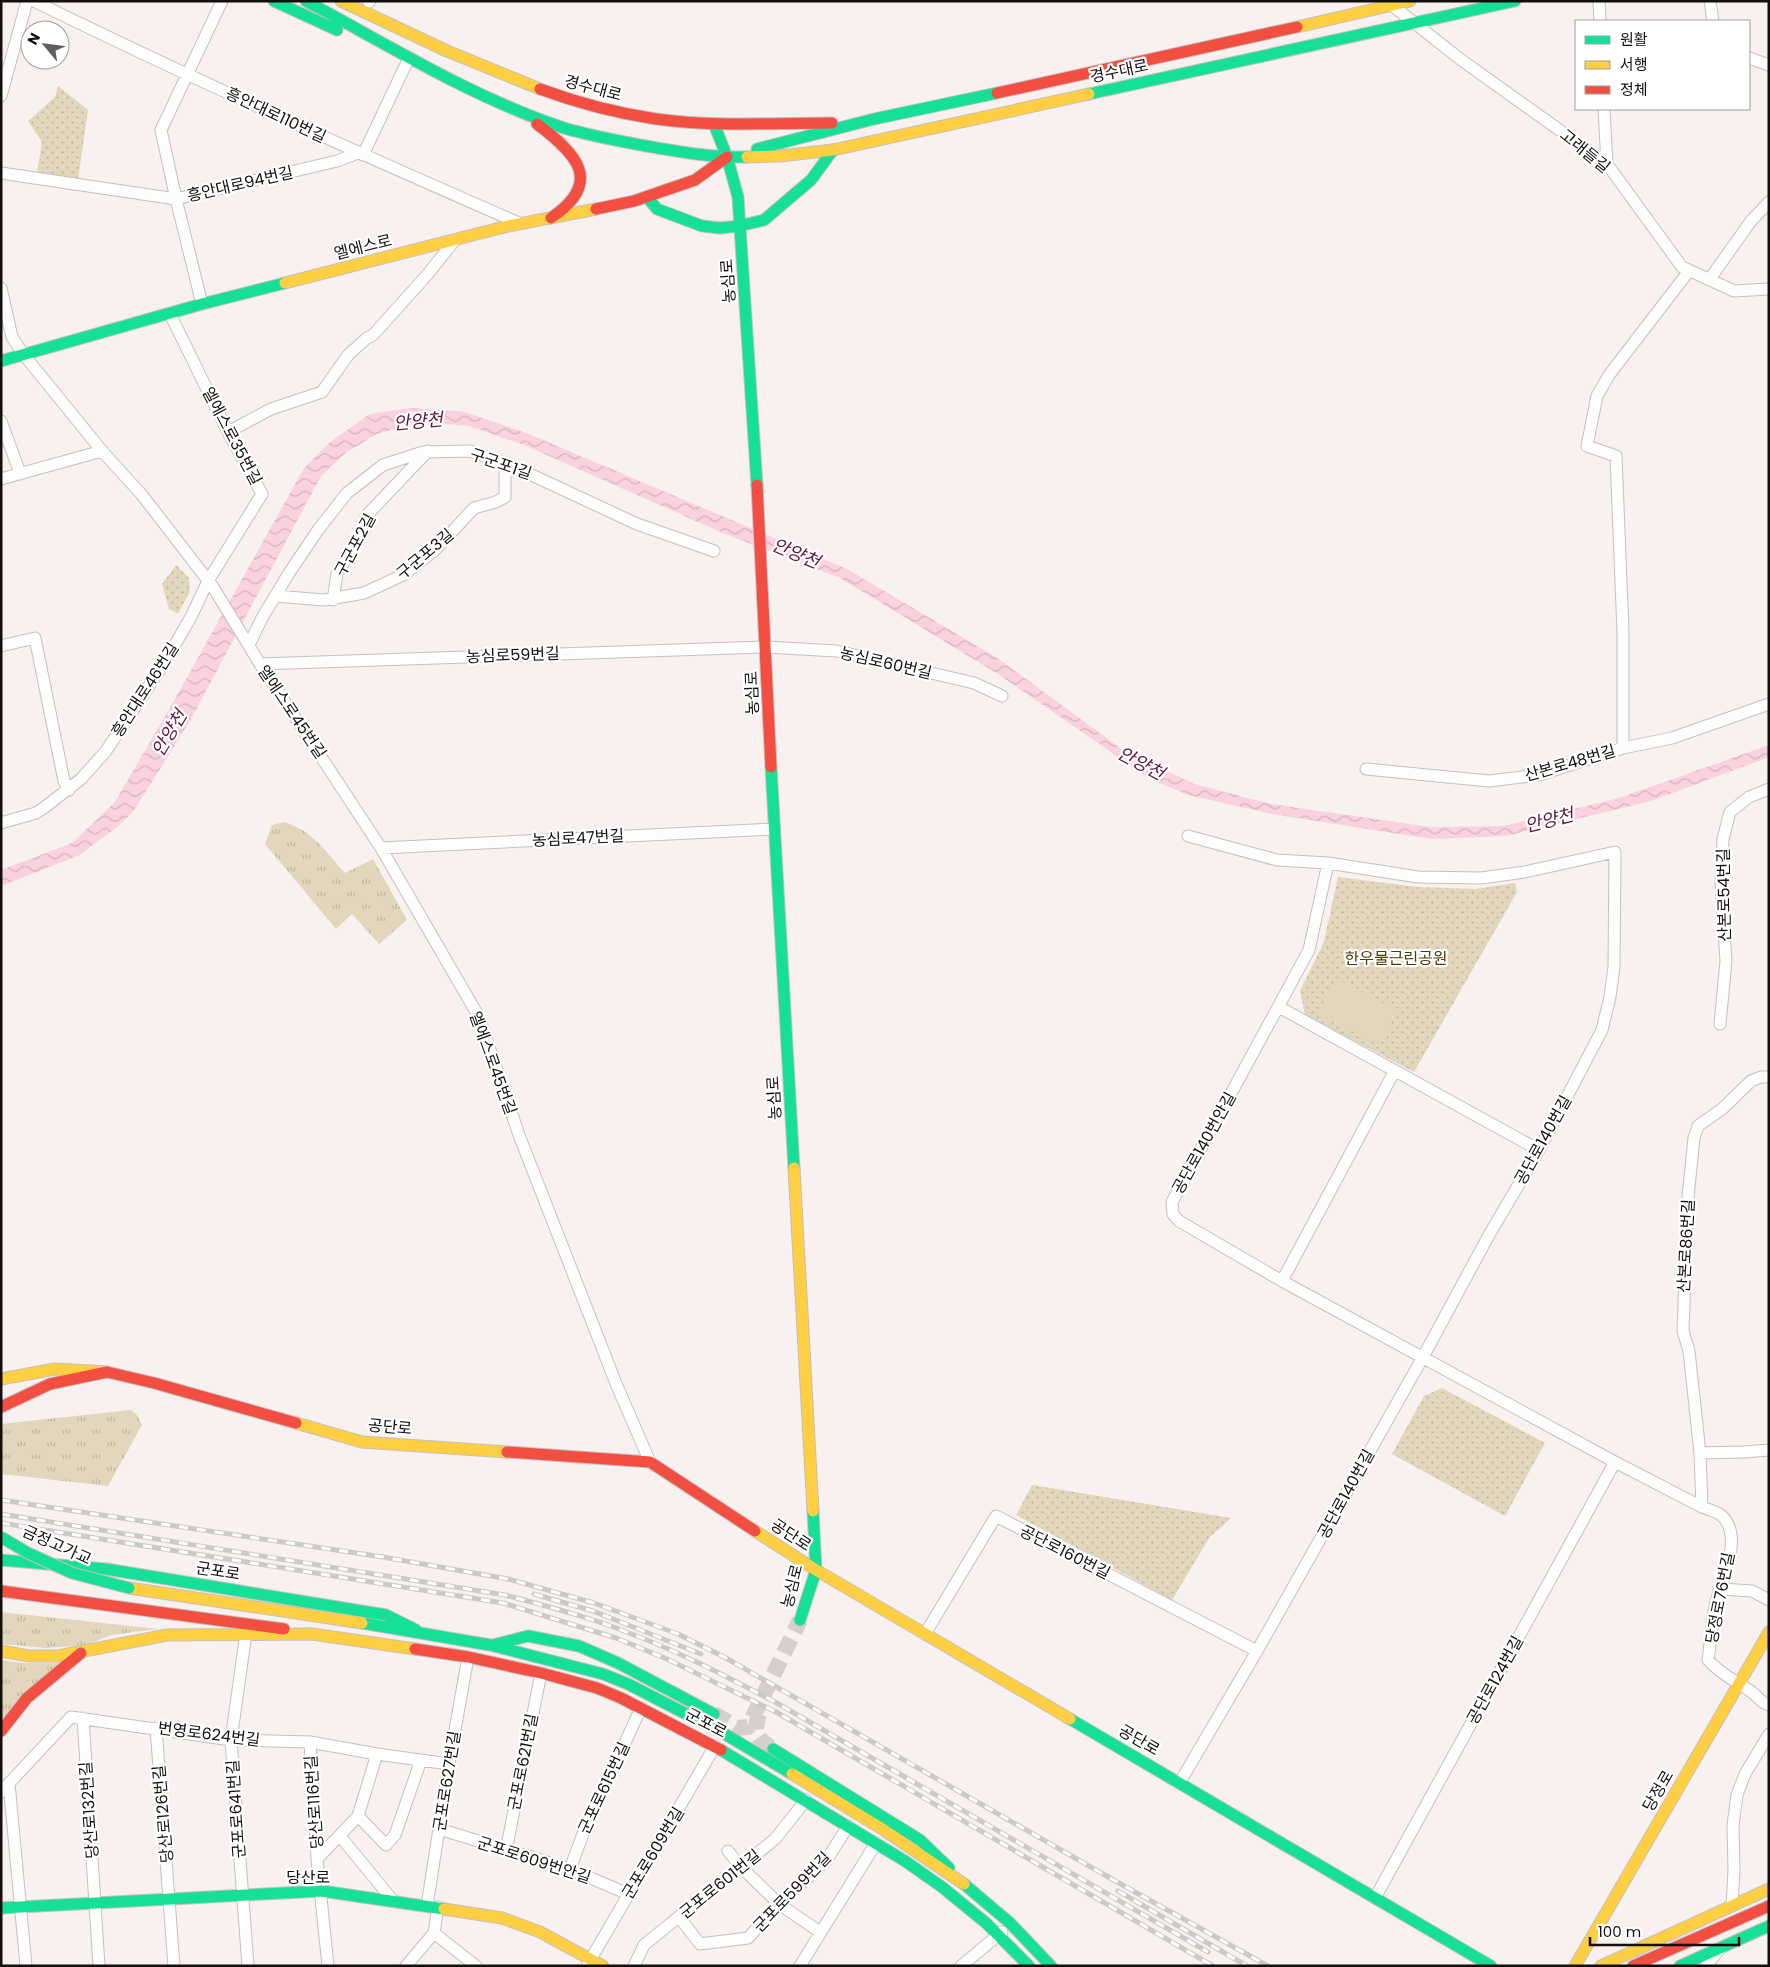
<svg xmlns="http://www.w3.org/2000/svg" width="1770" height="1967" font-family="Poppins,'Noto Sans KR',sans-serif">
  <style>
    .grass { fill: url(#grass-tufts) }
    .park { fill: url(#park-dots) }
    .pitch { fill: #e2d7bc }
    .water { fill: url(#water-waves) }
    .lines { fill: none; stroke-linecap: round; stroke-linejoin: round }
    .secondary-tunnel { stroke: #d6cfcd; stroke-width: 16; stroke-dasharray: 16 8; stroke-linecap: butt }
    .street-casing { stroke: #c5c0be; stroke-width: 13 }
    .fast-casing { stroke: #c5c0be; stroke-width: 13 }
    .slow-casing { stroke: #c5c0be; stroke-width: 13 }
    .jam-casing { stroke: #c5c0be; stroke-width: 13 }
    .street { stroke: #fefdfd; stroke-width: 11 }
    .fast { stroke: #16e098; stroke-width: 11 }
    .slow { stroke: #ffcf43; stroke-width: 11 }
    .jam { stroke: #f24e42; stroke-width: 11 }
    .rail-casing { stroke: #cccac9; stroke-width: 5 }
    .rail { stroke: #fff; stroke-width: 3; stroke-dasharray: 9; stroke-linecap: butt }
    .fast-bridge-casing { stroke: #c5c0be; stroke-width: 13; stroke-linecap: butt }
    .fast-bridge { stroke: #16e098; stroke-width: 11 }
    .labels { text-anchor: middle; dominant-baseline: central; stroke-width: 4.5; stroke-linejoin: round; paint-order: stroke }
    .street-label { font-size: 16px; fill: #130f0e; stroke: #fff }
    .park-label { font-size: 16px; fill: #4b3d0c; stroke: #fff }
    .water-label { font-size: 18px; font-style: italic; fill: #601639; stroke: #fff }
  </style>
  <defs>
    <pattern id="grass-tufts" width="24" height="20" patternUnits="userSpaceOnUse" patternTransform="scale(1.25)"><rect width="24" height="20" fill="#e2d7bc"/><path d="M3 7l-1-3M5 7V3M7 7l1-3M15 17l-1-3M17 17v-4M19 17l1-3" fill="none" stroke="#c1b7a0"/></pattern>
    <pattern id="park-dots" width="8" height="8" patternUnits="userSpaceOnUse" patternTransform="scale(1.25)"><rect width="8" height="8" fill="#e2d7bc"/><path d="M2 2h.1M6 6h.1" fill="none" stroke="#c1b7a0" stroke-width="1.8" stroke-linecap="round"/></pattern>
    <pattern id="water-waves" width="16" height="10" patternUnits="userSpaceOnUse" patternTransform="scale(1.25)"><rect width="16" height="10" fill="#fad2df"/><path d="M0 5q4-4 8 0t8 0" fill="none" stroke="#d5b3be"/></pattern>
  </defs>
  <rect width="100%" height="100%" fill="#f8f1ef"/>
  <!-- grass -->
  <path class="grass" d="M284,822c28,8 43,31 61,51l28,-14 34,61 -28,24 -27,-30 -16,15 -71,-85 7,-19z
    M131,1410l6,5 5,10 -34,61 -107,-12v-50z
    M1,1612l157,17 -47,6 -24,10 -40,3 -46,-4z
    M1,1660l22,3h40l-62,58z"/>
  <!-- park -->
  <path class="park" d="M58,86l30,24 -10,70 -41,-7 5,-31 -14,-21 27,-24z
    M176,565l13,13 1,13 -12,23 -9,-5 -7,-25z
    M1338,877l79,10 59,2 39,-6 2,9 -103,180 -109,-57 -5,-24 24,-49z
    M1442,1388l103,55 -40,73 -113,-62 32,-58z
    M1032,1485l199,33 -22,20 -37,62 -156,-85z"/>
  <!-- pitch -->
  <path class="pitch" d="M1336,978l62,33 -18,34 -62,-32z"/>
  <!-- water -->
  <path class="water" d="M410,408l51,3 63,21 323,137 152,90 124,91 71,34 77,20 160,23 72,-1 116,-28 150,-53v12l-118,44 -145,35 -75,3 -159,-25 -84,-19 -38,-16 -152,-105 -158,-96 -115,-44 -201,-89 -55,-19 -50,-4 -42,12 -30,18 -26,24 -131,245 -57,91 -17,16 -38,28 -77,30v-16l71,-27 43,-41 56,-96 133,-238 26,-26 40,-28z"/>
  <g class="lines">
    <!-- secondary-tunnel -->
    <path class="secondary-tunnel" d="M714,1714l24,14 10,-1 52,-107
      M759,1714c-6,19 -3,24 14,35"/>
    <defs>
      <path id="street" d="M34,1c160,79 322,151 485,222
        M1599,1l1,20
        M1710,1l3,20
        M369,2l1,-1
        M1389,3l71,56 147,105 75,103 52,24 35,-2
        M1749,58l20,7
        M1,96l26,-95
        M1604,109l3,55
        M363,155l44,-93
        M1,173l175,26 161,-38 21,-8
        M1709,280l42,-59 18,-19
        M1,288l11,49 12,18 78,96 40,44 71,92 47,77 121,184 98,169 40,118 98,251 33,76
        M202,304l-26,-105 -15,-69 61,-129
        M1,421l19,52
        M228,432l43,-23 51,-17 26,-37 19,-17 6,-3 54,-60 28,-35
        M1,479l101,-28
        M275,596l49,4 40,-7 41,-19 31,-25 38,-41 22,-6 9,-5v-22l3,-11
        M333,600l4,-27 28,-43 1,-14 62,-65
        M249,645l13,-27 27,-45 29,-43 29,-37 36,-28 40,-13 47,-1 38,13 129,60 77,27
        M1,646l34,-8 29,143 5,9
        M260,664l506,-17 71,4 137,32 28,13
        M1623,748v-116l-7,-176 -29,-10 10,-50 12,-21 80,-104
        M1366,769l123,12 50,-6 84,-27 49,-10 97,-34
        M1,823l35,-10 9,-6 36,-28 25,-28 57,-86 28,-48 17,-36 54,-87 -34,-62 -58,-118
        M381,848l393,-19
        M1328,863l-19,87 -137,252 1,12 6,7 103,60 333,181 87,45
        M1279,1007l260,143
        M1720,1024l6,-63 -5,-77 2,-45 7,-27 19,-15 20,-8
        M1769,1077h-8l-10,4 -29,28 -24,17 -4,12 -6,59 -5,134 6,20 11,102 2,54c7,3 17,5 21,10 20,21 -1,62 -7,85 -5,19 -5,39 -8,58 13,15 30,22 45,33 6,5 8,10 16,12
        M1282,1281l112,-209
        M1700,1453l44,-1 25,-2
        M1721,1589l31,2 17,9
        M246,1633l-15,107 17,226
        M925,1634l71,-118 261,135
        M83,1718l16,248
        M156,1728l18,238
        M310,1742l7,117 11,107
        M1180,1782l77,-131 166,-294 66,-122 50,-85 63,-120 8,-33 4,-30 1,-115 -90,20 -44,6 -63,-1 -90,-14 -51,-3 -89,-24
        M9,1783l17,183
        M1,1792l70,-75 160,23 79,2 67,12 72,10
        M358,1816l28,29 9,-10 26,-75
        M439,1829l131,40 58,25
        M340,1836l54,66
        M506,1851l35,-178
        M728,1851l13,16 38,37 41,28
        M317,1859l41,-43 19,-62
        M570,1869l13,-35 58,-126
        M1375,1898l240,-436
        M427,1906l22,-142 19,-107
        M1732,1906l2,-37 -1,-44 4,-30 8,-21 24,-40
        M438,1907l-4,26 42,33
        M679,1917l21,27 48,-6 31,-34 47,-43 22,-35
        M588,1964l127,-218
        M406,1966l28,-33
        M634,1966l10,-21 131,-106 31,-39
        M800,1966l76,-123
        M961,1966l41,-34
        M1706,1966l13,-16"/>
      <path id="fast" d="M274,1l63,29
        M306,1c84,45 167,97 258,127 27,8 55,13 82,18 34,6 67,12 101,11
        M1089,94l426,-93
        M714,124l13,33 11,40 19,288
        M757,149l117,-30 123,-26
        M647,197l10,12 45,17 18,2 19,-2 25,-6 47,-40 22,-30
        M1,361l201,-57 83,-21
        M771,767l23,401
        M1,1560l105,9 280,46 30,15
        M800,1620l16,-50 -3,-59
        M362,1623l128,22 113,29 25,10 95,49 69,41
        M493,1645l35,-9 51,10 39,17 96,51
        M1070,1719l421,247
        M773,1749l147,91 29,28
        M721,1750l184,111 37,26 44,36 43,43
        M964,1884l46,39 41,43
        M1,1908l321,-17 122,18
        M1680,1966l89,-40"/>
      <path id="slow" d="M341,1l106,50 93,38
        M1297,27l113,-26
        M747,157l33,-1 53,-6 256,-56
        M285,283l219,-56 92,-18
        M794,1168l19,343
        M1,1379l54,-10 52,3
        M296,1423l66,19 145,10
        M755,1531l61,39 254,149
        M129,1588l233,35
        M1,1651l28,5h29l109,-21 145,-1 103,15
        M792,1774l92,56 80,54
        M444,1909l58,9 38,14 63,34
        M1575,1966l194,-334
        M1601,1966l168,-77"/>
      <path id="jam" d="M540,89c38,14 76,24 116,30 58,8 117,4 176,4
        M997,93l300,-66
        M537,124c40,30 67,58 14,94
        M596,209l38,-8 61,-21 32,-23
        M757,485l14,282
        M1,1407l49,-23 57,-12 47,11 142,40
        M507,1452l143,10 105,69
        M1,1591l283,38
        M415,1649l53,8 73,16 56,15 24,10 100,52
        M1,1731l26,-33 54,-45
        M1633,1966l136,-60"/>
    </defs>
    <!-- street casing -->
    <use href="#street" class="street-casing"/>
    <!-- fast casing -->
    <use href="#fast" class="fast-casing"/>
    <!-- slow casing -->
    <use href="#slow" class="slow-casing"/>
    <!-- jam casing -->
    <use href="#jam" class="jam-casing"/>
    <!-- street -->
    <use href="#street" class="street"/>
    <!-- fast -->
    <use href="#fast" class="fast"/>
    <!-- slow -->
    <use href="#slow" class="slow"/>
    <!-- jam -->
    <use href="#jam" class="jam"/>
    <defs>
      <path id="rail" d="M1,1500l382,57 125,22 86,24 84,31 48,24 384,220 158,88
        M1,1514l504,81c41,11 84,22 124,38 51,19 98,44 146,69l433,250
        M1,1523l502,80 113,35 51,21 109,53 437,254
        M534,1594l59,17 108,43
        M1118,1891l129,75"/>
    </defs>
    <!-- rail casing -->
    <use href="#rail" class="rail-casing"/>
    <!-- rail -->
    <use href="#rail" class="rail"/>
    <defs>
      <path id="fast-bridge" d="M1,1537l27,16 44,20 57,15"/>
    </defs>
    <!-- fast-bridge casing -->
    <use href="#fast-bridge" class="fast-bridge-casing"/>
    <!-- fast-bridge -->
    <use href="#fast-bridge" class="fast-bridge"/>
  </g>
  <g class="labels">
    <!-- street labels -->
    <g class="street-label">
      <text transform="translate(1119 71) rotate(-12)">경수대로</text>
      <text transform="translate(593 88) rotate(15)">경수대로</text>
      <text transform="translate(276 115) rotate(25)">흥안대로110번길</text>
      <text transform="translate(1585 151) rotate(39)">고래들길</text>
      <text transform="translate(240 184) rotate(-13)">흥안대로94번길</text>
      <text transform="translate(363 247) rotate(-14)">엘에스로</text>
      <text transform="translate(728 281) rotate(-94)">농심로</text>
      <text transform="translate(232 436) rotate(62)">엘에스로35번길</text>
      <text transform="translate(501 464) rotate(19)">구군포1길</text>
      <text transform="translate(355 545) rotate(-62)">구군포2길</text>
      <text transform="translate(425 554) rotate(-40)">구군포3길</text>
      <text transform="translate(513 655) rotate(-2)">농심로59번길</text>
      <text transform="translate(886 663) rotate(13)">농심로60번길</text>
      <text transform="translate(145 690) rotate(-57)">흥안대로46번길</text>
      <text transform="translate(752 693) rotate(-92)">농심로</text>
      <text transform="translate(292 712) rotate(56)">엘에스로45번길</text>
      <text transform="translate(1570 763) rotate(-16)">산본로48번길</text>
      <text transform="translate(578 838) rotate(-3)">농심로47번길</text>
      <text transform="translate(1724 895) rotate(-91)">산본로54번길</text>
      <text transform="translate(493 1063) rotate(70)">엘에스로45번길</text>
      <text transform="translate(774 1098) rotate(-93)">농심로</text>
      <text transform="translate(1543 1140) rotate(-61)">공단로140번길</text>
      <text transform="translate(1204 1143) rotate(-61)">공단로140번안길</text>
      <text transform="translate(1686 1246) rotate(-87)">산본로86번길</text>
      <text transform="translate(390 1427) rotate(5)">공단로</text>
      <text transform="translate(1346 1494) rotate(-61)">공단로140번길</text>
      <text transform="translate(791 1535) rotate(33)">공단로</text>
      <text transform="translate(57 1545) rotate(24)">금정고가교</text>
      <text transform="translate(1065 1552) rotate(27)">공단로160번길</text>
      <text transform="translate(218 1571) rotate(9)">군포로</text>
      <text transform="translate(792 1586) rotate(-76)">농심로</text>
      <text transform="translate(1720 1598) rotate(-79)">당정로76번길</text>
      <text transform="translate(1495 1680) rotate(-61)">공단로124번길</text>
      <text transform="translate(706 1723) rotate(28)">군포로</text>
      <text transform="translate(209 1734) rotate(7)">번영로624번길</text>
      <text transform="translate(1139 1740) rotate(30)">공단로</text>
      <text transform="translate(523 1762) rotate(-79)">군포로621번길</text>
      <text transform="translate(447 1781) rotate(-81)">군포로627번길</text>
      <text transform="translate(604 1788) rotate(-65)">군포로615번길</text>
      <text transform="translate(1658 1791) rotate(-60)">당정로</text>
      <text transform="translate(314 1802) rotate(-94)">당산로116번길</text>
      <text transform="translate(236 1809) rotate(-94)">군포로641번길</text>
      <text transform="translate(89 1810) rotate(-94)">당산로132번길</text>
      <text transform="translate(163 1814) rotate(-95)">당산로126번길</text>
      <text transform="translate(653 1853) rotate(-59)">군포로609번길</text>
      <text transform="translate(534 1860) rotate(18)">군포로609번안길</text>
      <text x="308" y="1877">당산로</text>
      <text transform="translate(720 1884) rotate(-39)">군포로601번길</text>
      <text transform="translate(792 1892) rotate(-46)">군포로599번길</text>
    </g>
    <!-- park labels -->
    <g class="park-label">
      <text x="1396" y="958">한우물근린공원</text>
    </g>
    <!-- water labels -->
    <g class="water-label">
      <text transform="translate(418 421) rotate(-5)">안양천</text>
      <text transform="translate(796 553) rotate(23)">안양천</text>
      <text transform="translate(169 733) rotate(-59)">안양천</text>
      <text transform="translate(1141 763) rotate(28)">안양천</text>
      <text transform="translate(1549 820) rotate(-14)">안양천</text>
    </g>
  </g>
  <!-- border -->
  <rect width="1770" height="1967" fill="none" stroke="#130f0e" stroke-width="5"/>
  <!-- legend -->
  <rect x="1575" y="20" width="175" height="90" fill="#ffffff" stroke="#a19f9f"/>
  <rect x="1585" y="36" width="25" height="8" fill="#16e098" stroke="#a19f9f"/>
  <text x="1620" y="45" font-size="15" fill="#130f0e">원활</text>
  <rect x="1585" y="61" width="25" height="8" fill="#ffcf43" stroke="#a19f9f"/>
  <text x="1620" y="70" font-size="15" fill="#130f0e">서행</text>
  <rect x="1585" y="86" width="25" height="8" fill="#f24e42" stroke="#a19f9f"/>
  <text x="1620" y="95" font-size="15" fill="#130f0e">정체</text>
  <!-- north arrow -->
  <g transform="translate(45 45) rotate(299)"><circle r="24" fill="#ffffff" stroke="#a19f9f"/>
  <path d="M0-4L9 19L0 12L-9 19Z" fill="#635e5d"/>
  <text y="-8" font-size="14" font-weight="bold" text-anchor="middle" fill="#130f0e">N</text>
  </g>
  <!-- scale -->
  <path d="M1590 1937v8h149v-8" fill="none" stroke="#130f0e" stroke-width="2.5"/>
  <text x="1598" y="1937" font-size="15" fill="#130f0e" stroke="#ffffff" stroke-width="4" paint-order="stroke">100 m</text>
</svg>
